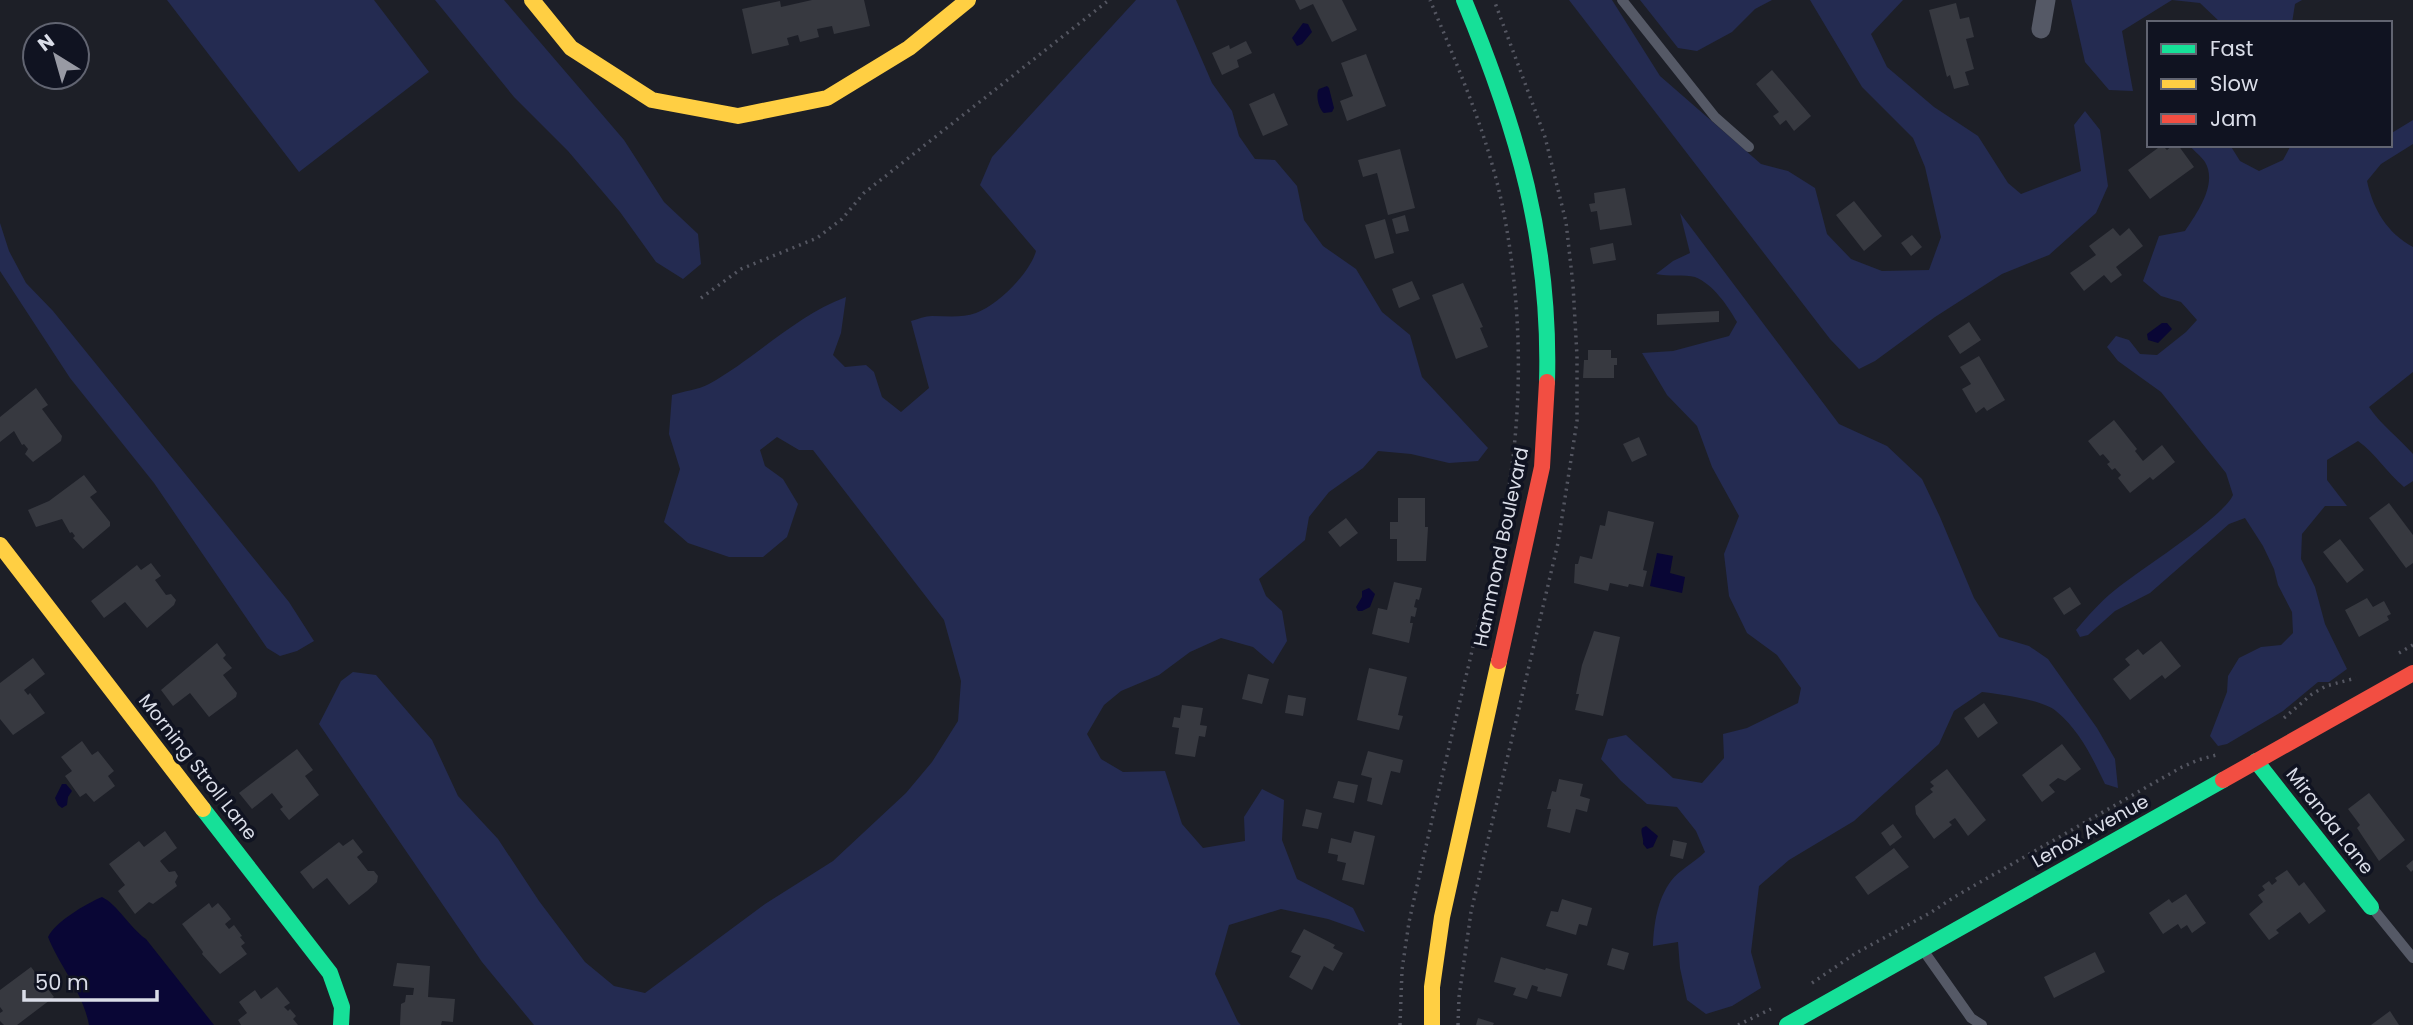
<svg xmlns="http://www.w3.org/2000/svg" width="2413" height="1025" font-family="Poppins,sans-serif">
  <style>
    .green { fill: #242b51 }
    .water { fill: #090635 }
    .building { fill: #373940 }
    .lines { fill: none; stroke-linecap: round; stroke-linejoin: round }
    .path { stroke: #545661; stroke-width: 3.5; stroke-dasharray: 2 5; stroke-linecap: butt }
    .lane { stroke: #555966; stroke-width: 10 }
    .street { stroke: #555966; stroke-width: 19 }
    .fast { stroke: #16e098; stroke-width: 16 }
    .slow { stroke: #ffcf43; stroke-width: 16 }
    .jam { stroke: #f24e42; stroke-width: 16 }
    .labels { text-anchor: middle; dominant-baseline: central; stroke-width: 7; stroke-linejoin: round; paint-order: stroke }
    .street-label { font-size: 19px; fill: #dadde8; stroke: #101321 }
  </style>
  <rect width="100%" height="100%" fill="#1d1f27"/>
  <!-- green -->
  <path class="green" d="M167,0h207l55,72 -130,100z
    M435,0h69l120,140 40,62 34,32 3,30 -18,15 -27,-17 -36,-50 -52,-61 -54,-54z
    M1136,0h40l36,83 20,28 7,25 16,23 20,1 22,26 7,34 19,26 33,23 26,43 28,23 12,42 66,71 -10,13 -29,2 -38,-9 -33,-3 -15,17 -34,24 -20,25 -4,23 -46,39 7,17 16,15 5,30 -14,23 -20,-17 -32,-9 -31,14 -31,23 -38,16 -17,14 -17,29 14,25 22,13 42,-1 17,53 21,24 42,-7 -1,-24 18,-28 22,11 -2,40 15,39 56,29 12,24 -37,-13 -47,-10 -52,16 -14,49 23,48 3,3h-707l-52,-63 -163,-238 22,-43 12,-9 23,3 56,65 26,56 40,43 41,62 46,61 29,24 31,7 120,-89 68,-43 73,-68 26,-31 26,-41 3,-40 -17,-61 -131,-170h-14l-22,-13 -17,13 5,16 18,13 15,25 -11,33 -24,20h-34l-41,-14 -24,-21 16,-53 -11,-35 3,-39c12,-4 26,-5 37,-11 47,-26 86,-68 137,-87l-5,36 -8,22 12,12 21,-2 8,7 8,25 19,15 28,-24 -18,-67c7,-2 14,-5 21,-5 15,0 30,2 44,-3 22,-8 54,-40 60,-62l-56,-66 12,-28z
    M1569,0h43l48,76 101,88 27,7 27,17 12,46 24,25 31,12 47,-1 12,-33 -16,-70 -12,-29 -51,-51 -52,-87h93l-32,34 16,33 47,40 44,29 30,47 13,11 60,-23 -7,-46 11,-14 15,19 8,56 -12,27 -47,42 -47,19 -67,43 -60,44 -16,8 -29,-30z
    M1640,0h132l-17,9 -23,23 -35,19 -19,-3z
    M2071,0h101l-50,31 11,60 -24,-1 -24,-28z
    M2172,0h130l-7,4 -3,19h-71l-21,-20z
    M2413,120v24l-32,20 -14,17c6,28 20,52 46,66v125l-44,35c12,18 30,31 44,47v27l-9,6c-18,-15 -28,-33 -46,-46l-31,19v20l20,26h-22l-23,28 -1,25 14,28 10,37 22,45 -18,13h-11l-35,29 -56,33 -9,2 -8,-10 17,-44 1,-16 11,-18 22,-11 20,-2 12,-12 -1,-21 -14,-27 -4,-16 -11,-23 -18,-28 -16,6 -79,69 -35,18 -27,24 -8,2 -4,-7c12,-14 24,-28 39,-40 23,-19 109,-73 118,-95l-7,-22 -65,-81 -43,-31 -11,-14 9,-11 13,4 11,14 17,1 29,-23 11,-12 -16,-18 -20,-6 -18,-15 16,-45 26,-5c12,-18 33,-47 20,-69 -4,-6 -11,-11 -16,-17h41l10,16 19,10 24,-11 8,-15h99v-11z
    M1680,213l159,211 48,22 35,33 18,38 34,81 25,39 30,9 19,13 49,69 18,31 3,29 -13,-4c-13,-27 -25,-53 -49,-73 -12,-11 -57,-17 -74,-19l-28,19 -15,33 -85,77 -65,39 -30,26 -8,66 10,36 -29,18 -26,8 -19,-14 -7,-32 -2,-26 -25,4c1,-22 4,-46 18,-65 8,-11 24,-19 34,-29l-9,-21 -19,-24 -30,-3 -26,-23 -20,-22 7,-20 18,-4 47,43 29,5 22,-25 -1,-24 24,-6 51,-25 3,-15 -24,-33 -30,-22 -18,-37 -5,-42 15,-38 -27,-49 -15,-41 -30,-31 -25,-42 31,-2 56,-15 8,-14c-9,-16 -24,-38 -42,-45 -10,-3 -27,0 -39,-3l17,-13 17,-8z
    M0,223l9,28 17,32 27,28 236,291 25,39 -17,10 -17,5 -13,-8 -113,-165 -84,-105 -70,-107z"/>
  <!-- water -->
  <path class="water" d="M1303,23l5,1 4,8 -10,12 -5,2 -5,-8z
    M1327,86l2,2 5,20 -2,4 -8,1c-5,-3 -9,-19 -5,-24z
    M2162,323h5l5,6 -14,14 -10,-3 -1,-6z
    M1657,553l16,3 -3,17 15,4 -3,16 -32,-7z
    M1369,588l6,6 -5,13 -8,4h-4l-2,-4 6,-10v-6z
    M62,784h4l6,7 -4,6 -1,8 -5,3 -4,-3 -3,-7z
    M1646,826l12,10 -5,11 -6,2 -4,-5c1,-6 -3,-11 -1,-16z
    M102,897c16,8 27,30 44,42l68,86h-125c-6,-33 -29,-58 -41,-88 7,-15 39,-34 54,-40z"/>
  <!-- building -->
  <path class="building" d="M812,0h52l6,26 -36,8 -2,-8 -15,3 2,8 -19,5 -2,-7 -11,3 2,7 -37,9 -10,-45 38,-8 1,6z
    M1295,0h47l15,30 -25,12 -19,-38 -13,6z
    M1956,3l4,16 9,-2 5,20 -8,2 8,30 -9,3 4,13 -15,4 -4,-14 -3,2 -18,-67z
    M1246,41l6,12 -15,7 2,7 -17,8 -10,-22 17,-8 1,4z
    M1366,54l20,52 -39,15 -7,-20 13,-5 -12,-33z
    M1772,70l39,46 -17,15 -8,-11 -6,5 -7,-9 6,-4 -23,-28z
    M1274,93l14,32 -25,11 -14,-32z
    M2162,145l5,5 6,-5h5l16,22 -44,32 -22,-29z
    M1400,149l15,59 -27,7 -11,-42 -14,4 -5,-17z
    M1625,188l7,37 -32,5 -3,-19 -6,1 -2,-8 6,-1 -1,-10z
    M1854,201l28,35 -18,15 -28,-36z
    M1405,215l4,16 -13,3 -4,-15z
    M1385,219l9,34 -19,6 -10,-34z
    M2113,228l7,8 9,-8 14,18 -27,21 6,8 -11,8 -7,-8 -20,16 -14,-18 26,-18 -7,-9z
    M1912,235l10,12 -11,9 -10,-13z
    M1613,243l3,17 -23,4 -3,-16z
    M1412,281l8,18 -21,9 -7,-19z
    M1463,283l20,44 -3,1 8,19 -32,12 -24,-64z
    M1719,311v11l-62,3v-11z
    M1969,322l12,18 -21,14 -12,-18z
    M1588,350h23v8h6v7h-3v13h-31l1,-18h4z
    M1979,356l26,44 -18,11 -3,-4 -8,6 -14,-24 9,-5 -11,-17z
    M36,388l12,17 -6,4 20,27 -1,5 -28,21 -8,-8 3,-5 -4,-5 -2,1 -8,-14 -14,11v-25z
    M2114,420l23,29 -2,2 8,10 19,-16 13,17 -22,18 -3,-3 -20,16 -12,-15 3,-3 -6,-7 -3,2 -5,-6 3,-2 -7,-8 -3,2 -12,-15z
    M1639,437l8,18 -15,7 -9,-18z
    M84,475l13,17 -7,5 20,25v4l-27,23 -10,-11 2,-2 -3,-4 -2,1 -8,-14 -26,8 -8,-17 21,-9z
    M1398,498h27v29h3l-2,34h-29v-22h-7v-17h8z
    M2389,503l24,32v28l-7,5 -37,-50z
    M1608,511l46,11 -11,48 4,1 -4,16 -14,-3 -1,3 -18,-4 -2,8 -34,-8 1,-19h3l2,-8 12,3 8,-34 5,1z
    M1346,518l12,15 -18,14 -12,-15z
    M2340,539l24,31 -17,13 -24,-31z
    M151,563l10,13 -6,4 11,15 5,-1 5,6 -2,5 -27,23 -22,-26 -21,16 -13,-17 46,-36 4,5z
    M1394,582l28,6 -3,12 -3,-1 -2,8 3,1 -2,9 -4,-1 -1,7h3l-4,20 -37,-9 6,-26 9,2z
    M2070,587l11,17 -17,11 -11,-17z
    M2367,598l6,9 11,-6 7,13 -4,2 2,4 -30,17 -14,-27z
    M1594,631l26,6 -17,79 -28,-6 4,-16h-3l6,-29z
    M2161,641l20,25 -16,13 -3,-4 -32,25 -17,-21 17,-14 -5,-6 13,-10 5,6z
    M217,643l9,12 -3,3 9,10 -9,7 14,18 -1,4 -27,20 -19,-24 -17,13 -12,-16z
    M33,658l12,16 -21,16 4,5 2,-2 15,20 -32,22 -13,-16v-36z
    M1369,668l38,9 -9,38 5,1 -4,14 -42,-10z
    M1248,674l21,5 -7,25 -20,-5z
    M1288,695l18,3 -3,18 -18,-3z
    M1984,703l14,20 -20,15 -14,-20z
    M1182,705l21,3 -3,17 7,1 -2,11 -6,-1 -4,21 -20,-3 4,-26 -7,-1 2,-10 6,1z
    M82,741l10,14 6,-4 16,20 -6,5 7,10 -21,16 -8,-9 -6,4 -15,-21 7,-5 -11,-14z
    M2062,744l19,25 -16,12 -7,-3 -9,7 6,7 -13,10 -20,-27z
    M297,749l16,21 -8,6 14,19 -30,25 -9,-11 3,-2 -11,-14 -20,16 -13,-16z
    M1368,751l35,9 -3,13 -9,-2 -9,34 -15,-4 5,-23 -11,-3z
    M1947,769l39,51 -18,16 -13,-18 -6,4 3,3 -18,14 -18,-25 -1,-8 18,-14 -3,-3 4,-3 -4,-4z
    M1559,779l24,5 -3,12 10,3 -3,13 -11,-3 -6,24 -23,-6 4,-18h-4l5,-18 4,1z
    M1338,781l20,4 -4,18 -21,-5z
    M2369,793l36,47 -26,21 -22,-33 3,-3 -12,-16z
    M1306,809l16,4 -4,16 -16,-3z
    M1893,824l9,13 -12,9 -9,-13z
    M165,831l12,17 -17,13 9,11 6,-1 3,5 -3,6 2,4 -24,18 -4,-2 -14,12 -17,-23 7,-6 -16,-21 30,-23 5,6z
    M1354,831l21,5 -11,49 -22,-5 4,-17 -9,-2 1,-6 -10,-2 3,-15 20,5z
    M353,839l10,13 -6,5 11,14h6l4,5 -1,6 -10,9 -18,14 -22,-27 -14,11 -13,-17 39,-30 4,4z
    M1673,840l14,3 -4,16 -13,-3z
    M1894,848l15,19 -41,28 -13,-18z
    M2413,860v10l-2,2 -5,-6z
    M2287,870l12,16 5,-4 22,29 -17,13 -9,-12 -24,18 3,3 -10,7 -20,-26 14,-12 -5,-7 7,-5 -3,-4 7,-5 3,4 5,-4 -2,-3z
    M2186,894l20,29 -14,10 -5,-8 -6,4 -3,-5 -15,10 -14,-21 20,-14 3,4z
    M1562,899l30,9 -5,18 -8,-2 -3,11 -30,-9 5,-15 7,1z
    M209,903l3,5 6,-5 7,8 6,8 -6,5 4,5 5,-4 8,11 -2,1 5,6 -4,3 6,8 -27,20 -18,-20 1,-2 -21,-28z
    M1304,929l31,16 -2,3 10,5 -10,18 -9,-5 -12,24 -23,-13 12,-21 -10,-4z
    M1612,948l17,5 -5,17 -17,-5z
    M2095,952l10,20 -51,26 -10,-21z
    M1501,957l44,13 1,-2 22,6 -7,23 -24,-6 1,-4 -6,-2 -5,14 -14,-4 3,-7 -22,-6z
    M397,963l33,3 -2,31 27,2 -2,23 -11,-1 -1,4h-41l1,-21 4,-2 1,-7h7l1,-7 -21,-2z
    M31,967l23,30 -37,28h-13l-4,-4v-8l3,-2 -3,-4v-17z
    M277,987l13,16 -6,4 4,4 2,-2 6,7 -3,3 5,6h-57l-3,-5 9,-7 -8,-11 16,-12 6,9z
    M2390,1011l9,14h-28z
    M1478,1018l16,5 -1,2h-17z"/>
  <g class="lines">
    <!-- path -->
    <path class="path" d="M701,298l40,-29 76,-31 25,-19 22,-26 245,-193
      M2399,653l14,-8
      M2284,718l28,-24 14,-8 30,-8
      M1812,983l44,-30 74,-40 26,-17 224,-128 18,-8 22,-6
      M1400,1025l2,-55 7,-48c19,-86 39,-172 60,-258 10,-45 23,-89 32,-134 23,-107 23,-219 1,-326 -15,-71 -44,-137 -72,-204
      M1458,1025l1,-28 12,-85 87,-369 19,-122v-65l-4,-71 -7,-63 -21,-85 -51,-137
      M1738,1025l33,-16"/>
    <!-- lane -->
    <path class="lane" d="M1622,0l93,117 34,30
      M2374,910l39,48
      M1923,950l48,68 11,7"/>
    <!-- street -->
    <path class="street" d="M2041,29l5,-29"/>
    <!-- fast -->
    <path class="fast" d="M1464,0c53,128 87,242 83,382
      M2256,761l115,146
      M203,809l127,164 12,34 -1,18
      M1787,1025l436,-245"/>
    <!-- slow -->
    <path class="slow" d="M532,0l39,48 81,52 86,16 89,-18 82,-50 59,-48
      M0,545l203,264
      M1432,1025v-38l10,-70 57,-256"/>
    <!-- jam -->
    <path class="jam" d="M1499,661l43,-194 5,-85
      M2223,780l190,-107"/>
  </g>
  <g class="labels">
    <!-- street labels -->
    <g class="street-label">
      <text transform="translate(1501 547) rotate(-78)">Hammond Boulevard</text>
      <text transform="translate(198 767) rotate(52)">Morning Stroll Lane</text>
      <text transform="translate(2330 821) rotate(52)">Miranda Lane</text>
      <text transform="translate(2090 831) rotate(-29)">Lenox Avenue</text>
    </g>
  </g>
  <!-- legend -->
  <rect x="2147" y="21" width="245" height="126" fill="#101321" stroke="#616471" stroke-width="2"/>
  <rect x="2161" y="44" width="35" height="10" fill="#16e098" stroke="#616471" stroke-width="2"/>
  <text x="2210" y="56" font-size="21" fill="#dadde8">Fast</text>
  <rect x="2161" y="79" width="35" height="10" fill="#ffcf43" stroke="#616471" stroke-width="2"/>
  <text x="2210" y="91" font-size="21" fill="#dadde8">Slow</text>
  <rect x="2161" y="114" width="35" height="10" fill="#f24e42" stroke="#616471" stroke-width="2"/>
  <text x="2210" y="126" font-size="21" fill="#dadde8">Jam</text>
  <!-- north arrow -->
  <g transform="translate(56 56) rotate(323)"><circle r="33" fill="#101321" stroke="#616471" stroke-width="2"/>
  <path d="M0-5L12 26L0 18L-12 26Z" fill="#989aa4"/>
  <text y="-10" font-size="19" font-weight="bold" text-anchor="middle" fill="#dadde8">N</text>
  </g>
  <!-- scale -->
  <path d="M24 990v10h133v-10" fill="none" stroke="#dadde8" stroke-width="3.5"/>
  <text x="35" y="990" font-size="21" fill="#dadde8" stroke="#101321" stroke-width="5" paint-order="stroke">50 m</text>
</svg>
